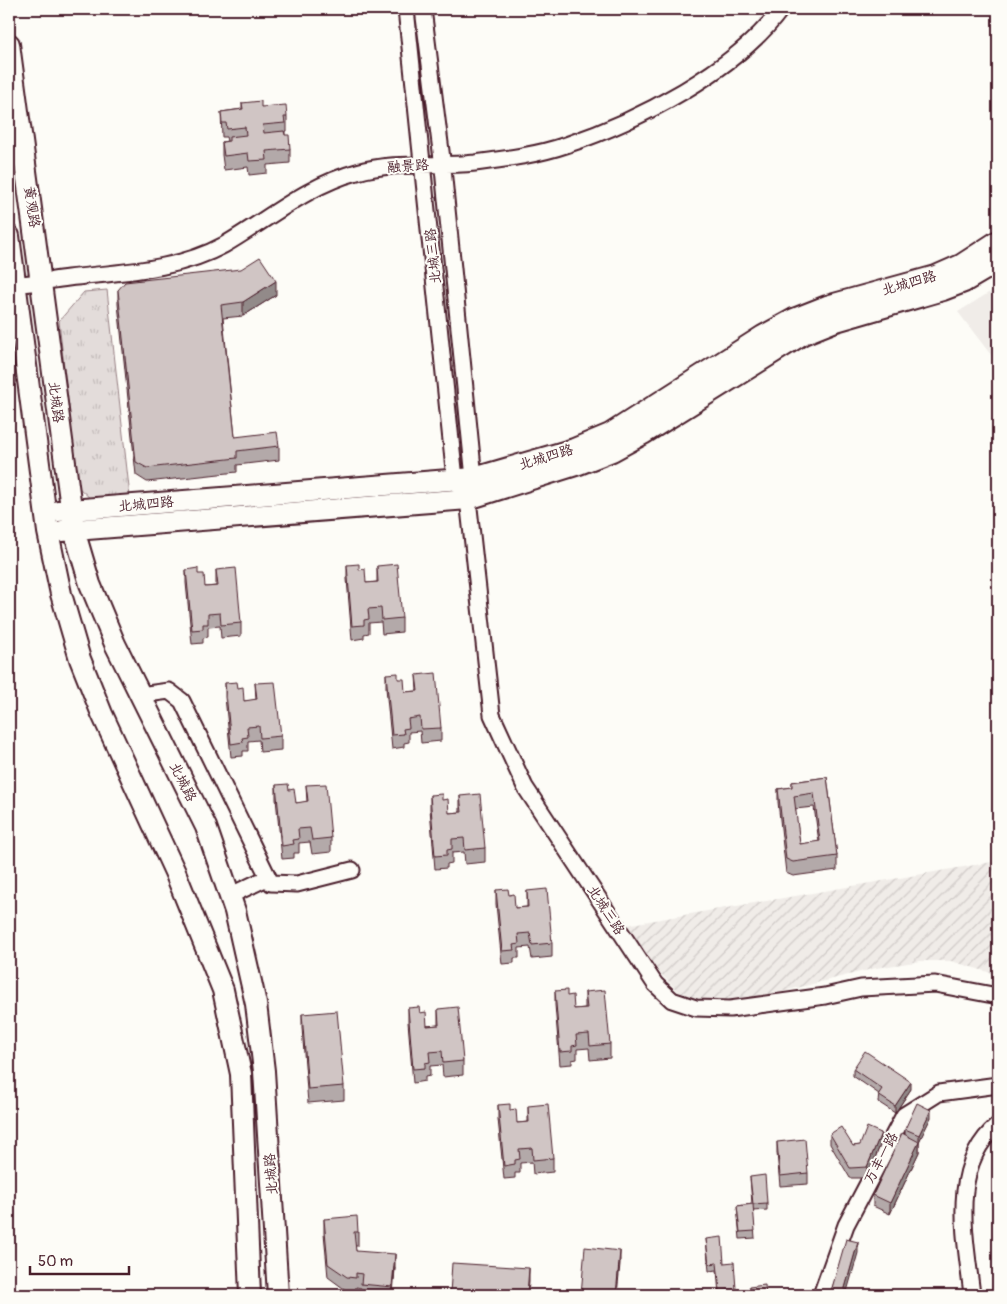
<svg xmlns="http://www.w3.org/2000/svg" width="1007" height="1304" font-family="Pangolin,'LXGW WenKai TC',sans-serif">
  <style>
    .built { fill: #f0ece8 }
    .industrial { fill: url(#industrial-furrows) }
    .park { fill: url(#park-tufts); stroke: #967e82 }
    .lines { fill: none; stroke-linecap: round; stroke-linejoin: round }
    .minor-casing { stroke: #4a1f2b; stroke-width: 19 }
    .major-casing { stroke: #4a1f2b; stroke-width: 24 }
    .minor { stroke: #fdfcf7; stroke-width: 15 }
    .major { stroke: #fdfcf7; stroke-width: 20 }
    .wall { fill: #b3a9a9; stroke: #4a1f2b; fill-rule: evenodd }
    .shaded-wall { fill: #928a89; stroke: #4a1f2b }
    .building { fill: #d0c5c4; stroke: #4a1f2b; fill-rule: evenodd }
    .labels { text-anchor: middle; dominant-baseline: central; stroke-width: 4; stroke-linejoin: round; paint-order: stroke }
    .street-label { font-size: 14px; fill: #4a1f2b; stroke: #fdfcf7 }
  </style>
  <defs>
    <pattern id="industrial-furrows" width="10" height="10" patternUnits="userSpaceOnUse" patternTransform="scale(1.25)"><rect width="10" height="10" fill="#f0ece8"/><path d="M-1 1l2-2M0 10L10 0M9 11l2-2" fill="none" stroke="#cfcac7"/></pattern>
    <pattern id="park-tufts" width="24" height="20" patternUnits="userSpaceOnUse" patternTransform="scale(1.25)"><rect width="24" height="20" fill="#e3dcda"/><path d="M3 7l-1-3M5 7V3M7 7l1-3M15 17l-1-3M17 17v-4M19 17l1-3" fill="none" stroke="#c4bcbb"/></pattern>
  </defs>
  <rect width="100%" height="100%" fill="#fdfcf7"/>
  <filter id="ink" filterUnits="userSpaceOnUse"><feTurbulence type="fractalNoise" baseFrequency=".02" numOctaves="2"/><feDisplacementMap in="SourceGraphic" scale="10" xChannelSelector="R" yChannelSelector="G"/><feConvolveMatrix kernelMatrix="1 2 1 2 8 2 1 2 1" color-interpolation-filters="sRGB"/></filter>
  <g filter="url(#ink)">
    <!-- built -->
    <path class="built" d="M998,287v77l-40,-52z"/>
    <!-- industrial -->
    <path class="industrial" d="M998,861v114l-47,-14h-30l-45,7 -119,30 -41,5 -24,-4 -14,-8 -18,-18 -34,-48z"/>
    <!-- park -->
    <path class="park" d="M107,290l23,207 -37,4 -16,-15 -18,-165 25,-29z"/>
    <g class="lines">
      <defs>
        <path id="minor" d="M406,9l49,470 6,9
          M423,9l19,150 32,319 -6,21 24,216 33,72 130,197 17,16 24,8 34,1 95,-13 36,-8 74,-4 63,12
          M9,284c19,1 40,-4 59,-6 51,-6 109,-7 156,-33 43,-25 84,-60 133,-73 38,-11 79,-5 118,-9 30,-4 62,-8 91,-18 70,-23 171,-75 215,-136
          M140,695l29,-4 13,10 89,182 26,1 55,-14
          M229,896l38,-18
          M821,1295l25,-70 58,-110 35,-22 59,-8
          M972,1295c-6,-56 -24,-129 26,-170"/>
        <path id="major" d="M9,44l65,486 16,54 25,60 91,183 29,84 21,93 8,67 14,224
          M9,236l39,296 13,62 19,65 22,55 73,158 48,118 18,84 9,221
          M58,511l416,-33 100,-29 36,-15 153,-98 31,-17 33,-13 109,-30 25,-11 37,-24
          M62,531l406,-32 111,-35 33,-13 31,-17 160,-100 30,-12 110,-32 21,-8 34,-20"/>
      </defs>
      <!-- minor casing -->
      <use href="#minor" class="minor-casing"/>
      <!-- major casing -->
      <use href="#major" class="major-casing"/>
      <!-- minor -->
      <use href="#minor" class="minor"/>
      <!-- major -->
      <use href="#major" class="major"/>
    </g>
    <!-- wall -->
    <path class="wall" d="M242,103l19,4 26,10v14h-2v4l5,14v14l-23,2v8l-18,2 -1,-8 -24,3 -2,-15v-13l5,-1 -1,-4h-4l-1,-25 21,-3z
      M118,290l158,5 -33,21 -20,2 12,119 44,9v14l-42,5v7l-90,10 -11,-7 -18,-171z
      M347,565l12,5 7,13 11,-1v-16l25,52v14l-20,2 -1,-12 -12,1v10l-5,1v4l-12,2 -5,-61z
      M186,570l12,4 7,13 11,-1v-16l25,53v13l-20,2 -1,-12 -12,1v10l-5,1v5l-11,1 -6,-61z
      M386,674l12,5 7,13 12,-1 -1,-16 25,53v13l-20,2 -1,-12 -11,1v10l-5,1v4l-12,2 -6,-61z
      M225,683l13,5 6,13 12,-1 -1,-17 26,53v14l-21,2 -1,-12 -11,1v10h-5v5l-12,1 -6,-60z
      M827,777l10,79v14l-44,6 -7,-3 -8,-71v-13l14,-2v-5zM814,807l5,35 -19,2 -5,-35z
      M276,785l13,5 7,13 11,-1 -1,-17 25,53v14l-19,2 -2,-12 -11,1v10h-5v5l-12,1 -6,-60z
      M430,795l12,5 7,13 11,-1v-16l25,52v14l-20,2 -1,-12 -12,1v10l-5,1v4l-12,1 -5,-60z
      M496,890l13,5 6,13 12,-1v-16l25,52v14l-20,2 -2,-12 -11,1v10h-5v5l-12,1 -6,-60z
      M555,991l12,5 7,13 11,-1v-16l25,52v14l-20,2 -1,-12 -12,1v10l-5,1v4l-12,1 -5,-60z
      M408,1008l12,5 7,13 11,-1v-16l25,52v14l-20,2 -1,-12 -12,1v10l-5,1v4l-12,2 -5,-61z
      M302,1014l42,72v14l-36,3 -6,-75z
      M853,1069l58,20 -16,24 -17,-11 1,-8 -26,-18z
      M498,1105l12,5 7,13 11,-1v-16l25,52v14l-20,2 -1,-12 -12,1v10h-5v5l-11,1 -6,-60z
      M931,1117l-12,24v11l-29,62 -17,-8v-11l32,-60v-6z
      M830,1134l23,12 28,-3 -14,35h-17l-20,-34z
      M777,1142l31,31v11l-28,2 -3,-33z
      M750,1177l17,26v7l-14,1 2,27 -15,1 -3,-33 15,-2z
      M324,1219l34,13v14h-3l1,5 39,17 -2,27h-32v-7l-5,-1v5l-9,-1 -19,-14 -4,-44z
      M706,1239l18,24 12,26v6h-17l-2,-25 -8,1z"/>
    <!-- shaded-wall -->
    <path class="shaded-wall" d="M276,281v14l-33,21v-14z
      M911,1082v7l-16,24v-7z
      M931,1110v7l-12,25v-7z
      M881,1133v10l-14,35v-11z
      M919,1142v10l-29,62v-11z
      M858,1242v11l-12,42h-3z
      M620,1251v13l-3,31h-1z
      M395,1254v14l-3,27v-8z
      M529,1268v14l-1,13h-1z"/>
    <!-- building -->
    <path class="building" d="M261,101v6l25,-2 1,12h-3l1,6 -22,2 1,8 20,-2 1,4h4l1,14 -24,2 1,9 -18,1 -1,-8 -24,3 -2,-14 7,-1v-4l17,-2 -1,-8 -18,2 -1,-6h-4l-1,-11 22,-3 -1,-6z
      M260,257l16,24 -33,21 -22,3 14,132 42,-5 2,14 -42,5v7l-90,10 -11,-6 -18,-172 7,-8 116,-13z
      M359,564v6l6,-1 1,14 12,-1 -1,-16 20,-2 5,54 -20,2 -1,-12 -13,1 1,10 -5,1v5l-12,1 -5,-61z
      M198,568v6h6l1,13 13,-1 -2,-16 20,-2 5,55 -20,2 -1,-12 -12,1v10h-5v5l-11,1 -6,-60z
      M398,673v6h6l1,13 13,-1 -2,-16 20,-2 5,55 -20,1 -1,-12 -12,2 1,9 -6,1 1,5 -12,1 -6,-61z
      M237,682l1,6 5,-1 1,14 13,-2 -2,-16 20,-1 6,54 -21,2 -1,-12 -12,1 1,10 -6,1 1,4 -12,2 -6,-61z
      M827,777l10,79 -44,6 -7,-3 -8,-70 14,-2v-5zM814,793l6,48 -20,3 -6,-48z
      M288,784l1,6 5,-1 2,14 12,-2 -2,-16 20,-1 5,54 -19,2 -2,-12 -12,1 1,10 -6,1 1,4 -12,2 -6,-61z
      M442,794v6l6,-1 1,14 13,-1 -2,-16 20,-2 5,54 -20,2 -1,-12 -12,1v10l-5,1v5l-12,1 -5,-61z
      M508,889l1,6 5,-1 1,14 13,-1 -1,-16 20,-2 5,54 -20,2 -2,-12 -12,1 1,10 -6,1 1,5 -12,1 -6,-61z
      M567,990v6l6,-1 1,14 13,-1 -2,-16 20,-2 5,54 -20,2 -1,-12 -13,1 1,10 -5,1v5l-12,1 -5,-61z
      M419,1007l1,6 6,-1 1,14 12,-1 -1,-16 20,-2 5,54 -20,2 -1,-12 -13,1 1,10 -5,1v5l-12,1 -5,-61z
      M337,1011l7,75 -36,3 -6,-75z
      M865,1051l46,31 -16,24 -17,-11 4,-6 -29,-20z
      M917,1103l14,7 -12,25 -14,-6z
      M510,1104v6l6,-1 1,14 12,-1 -1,-16 20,-2 5,54 -20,2 -1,-12 -13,1 1,10 -5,1v4l-11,2 -6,-61z
      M841,1127l12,19 7,-1 7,-18 14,6 -14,34 -17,1 -20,-34z
      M902,1133l17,9 -29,61 -17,-8z
      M805,1139l3,34 -28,3 -3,-34z
      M765,1175l2,28 -14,1 -3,-27z
      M753,1204l2,27 -15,1 -3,-26z
      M357,1216l1,16h-4l2,19 39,3 -3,33 -31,-3 1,-10 -6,-1v5l-9,-1 -19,-13 -4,-45z
      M722,1237l2,26 10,-1 2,27 -16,2 -3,-28 -8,1 -3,-25z
      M846,1239l12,3 -15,53h-13z
      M585,1247l35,4 -4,44h-35z
      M452,1263l77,5 -2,27h-59l-18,-1z
      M765,1285l1,10h-16l-1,-8z"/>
  </g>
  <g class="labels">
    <!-- street labels -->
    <g class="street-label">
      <text transform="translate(408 166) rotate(-4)">融景路</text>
      <text transform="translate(32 207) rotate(82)">黄观路</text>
      <text transform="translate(433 256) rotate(-96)">北城三路</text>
      <text transform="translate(909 283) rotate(-16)">北城四路</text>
      <text transform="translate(56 402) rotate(83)">北城路</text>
      <text transform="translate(546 457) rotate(-17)">北城四路</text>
      <text transform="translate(146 504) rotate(-5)">北城四路</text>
      <text transform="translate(183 782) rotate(63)">北城路</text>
      <text transform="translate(606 910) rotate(57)">北城三路</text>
      <text transform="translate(881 1158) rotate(-62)">万丰一路</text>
      <text transform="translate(271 1174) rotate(-94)">北城路</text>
    </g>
  </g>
  <!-- margin -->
  <rect width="1007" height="1304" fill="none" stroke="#fdfcf7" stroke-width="30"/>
  <rect x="15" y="15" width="977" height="1274" fill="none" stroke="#4a1f2b" stroke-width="2" filter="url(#ink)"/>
  <!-- scale -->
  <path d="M30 1266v8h99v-8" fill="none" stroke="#4a1f2b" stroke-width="2.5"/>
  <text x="38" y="1266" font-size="15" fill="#4a1f2b" stroke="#fdfcf7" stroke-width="4" paint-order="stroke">50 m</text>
</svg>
